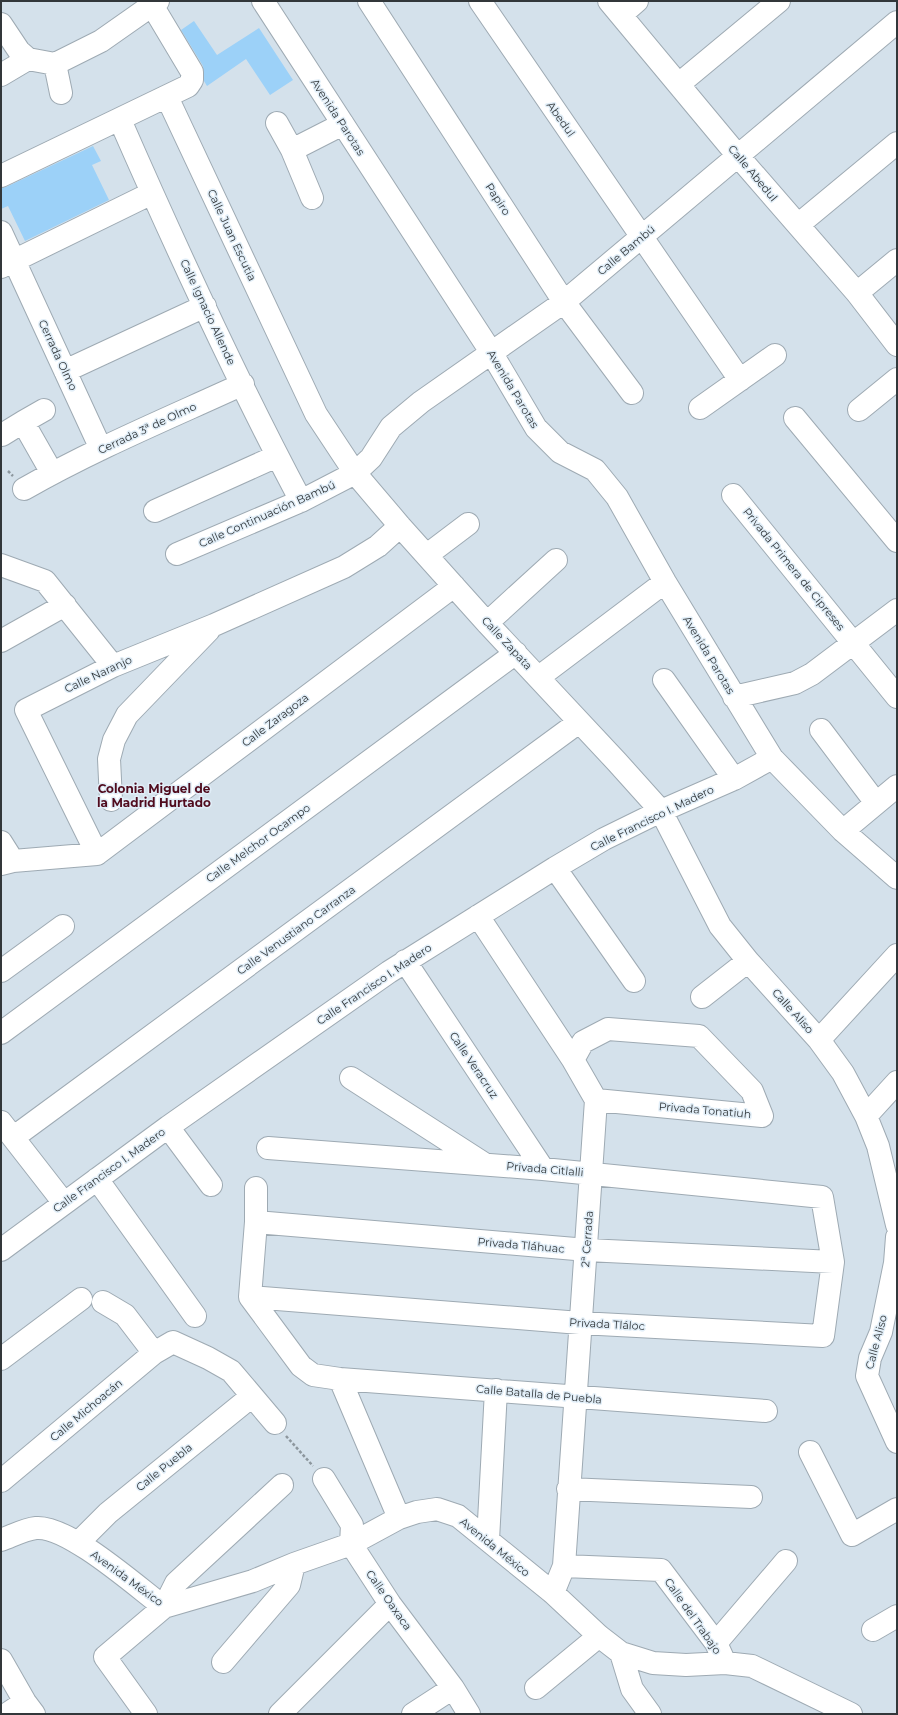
<svg xmlns="http://www.w3.org/2000/svg" width="898" height="1715" font-family="Montserrat,sans-serif">
  <style>
    .building { fill: #9cd1f8 }
    .lines { fill: none; stroke-linecap: round; stroke-linejoin: round }
    .minor-casing { stroke: #9eaab3; stroke-width: 24 }
    .path { stroke: #8d979e; stroke-width: 2.5; stroke-dasharray: 3 2; stroke-linecap: butt }
    .minor { stroke: #fff; stroke-width: 22 }
    .labels { text-anchor: middle; dominant-baseline: central; stroke-width: 3; stroke-linejoin: round; paint-order: stroke }
    .street-label { font-size: 11px; fill: #32373a; stroke: #e1eef8 }
    .neighbourhood-label { font-size: 12px; font-weight: bold; fill: #500b1d; stroke: #e1eef8 }
  </style>
  <rect width="100%" height="100%" fill="#d4e1eb"/>
  <!-- building -->
  <path class="building" d="M194,21l23,34 42,-27 34,52 -23,15 -24,-36 -39,27 -3,-5 -1,-15 -22,-36z
    M93,146l8,15 -9,4 17,35 -84,41 -17,-35 -7,3v-21l5,-1z"/>
  <g class="lines">
    <defs>
      <path id="minor" d="M263,1l228,351 45,76 24,24 35,18 22,27 48,85 107,176 71,73 54,47
        M369,1l195,301 68,91
        M480,1l260,379
        M609,1l129,155 119,137 40,52
        M621,15l16,-14
        M1,24l18,27 9,8 27,5 46,-23 57,-40
        M55,64l6,29
        M1,75l27,-16
        M679,84l100,-83
        M167,97l149,317 39,59 45,53 87,97 130,139 44,49 59,115 28,35 71,79 24,33 23,43 12,30 19,79
        M120,120c56,128 115,257 181,381
        M277,123l15,27
        M1,176l187,-90 4,-6v-8l-40,-67
        M312,198l-20,-48 51,-26
        M798,225l99,-82
        M1,232l100,217
        M1,267l151,-74
        M857,293l40,-33
        M65,371l140,-65
        M700,408l75,-53
        M859,410l38,-31
        M795,418l102,123
        M23,422l21,-12
        M2,435l21,-13 29,51
        M24,489c70,-40 145,-71 219,-105
        M733,495l164,202
        M155,511l122,-55
        M177,554l124,-53 54,-28 16,-15 20,-31 30,-25 143,-100 333,-280
        M427,555l41,-31
        M1,565l44,16 68,85
        M487,623l69,-63
        M1,641l64,-36
        M539,677l126,-95
        M664,680l70,99
        M734,697l61,-14 17,-9 85,-64
        M821,730l55,73
        M111,800l-2,-41 5,-19 13,-25 82,-85
        M843,831l54,-45
        M1,842l12,19
        M97,854l-71,-144 87,-44 101,-41 130,-58 34,-21 22,-20
        M97,854l357,-268
        M1,864l12,-3 84,-7
        M555,868l79,113
        M478,916l95,144 23,40 -32,466 -11,27
        M405,961l138,208
        M1,971l62,-45
        M702,997l46,-36
        M1,1033l515,-380
        M819,1040l78,-85
        M573,1060l10,-18 25,-13 91,7 53,55 10,25 -166,-16
        M351,1078l132,85
        M866,1116l31,-34
        M1,1122l63,81
        M168,1127l43,58
        M14,1137l565,-415
        M97,1179l98,137
        M256,1188v34l-6,75 51,69 12,9 27,4 426,32
        M256,1222l331,28 246,12
        M897,1237l-2,26 -14,69 -11,26 -3,18 30,66
        M1,1250l167,-123 221,-155 166,-104 49,-29 57,-28 73,-32 38,-21
        M250,1297l330,26 243,13 10,-74 -11,-65 -279,-28 -275,-21
        M103,1302l22,13 29,38
        M1,1359l80,-60
        M340,1379l59,139
        M810,1452l42,83 45,-26
        M324,1479l28,46 -1,19 39,60 63,84 16,26
        M1,1481l153,-128 19,-11 35,16 23,13 44,52
        M568,1489l183,8
        M1,1540c11,-4 24,-11 35,-12 32,-3 101,59 128,79l89,-26 41,-17 57,-20 48,-26 18,-6 20,-3 21,7 95,77 46,43 22,17 32,10 33,2 39,-2 27,3 99,48
        M488,1540l8,-150
        M79,1542l29,-29 144,-117
        M564,1566l97,4 55,73 9,20
        M873,1630l24,-14
        M716,1643l70,-82
        M621,1653l11,36 18,25
        M1,1660l24,42 9,12
        M223,1662l66,-77 5,-21
        M536,1688l63,-52
        M7,1714l18,-12
        M146,1714l-41,-57 59,-50 12,-24 106,-98
        M280,1714l110,-110
        M413,1714l40,-26"/>
    </defs>
    <!-- minor casing -->
    <use href="#minor" class="minor-casing"/>
    <!-- path -->
    <path class="path" d="M8,471l5,5
      M286,1436l27,30"/>
    <!-- minor -->
    <use href="#minor" class="minor"/>
  </g>
  <g class="labels">
    <!-- street labels -->
    <g class="street-label">
      <text transform="translate(338 117) rotate(57)">Avenida Parotas</text>
      <text transform="translate(561 119) rotate(55)">Abedul</text>
      <text transform="translate(753 173) rotate(50)">Calle Abedul</text>
      <text transform="translate(498 199) rotate(57)">Papiro</text>
      <text transform="translate(232 235) rotate(65)">Calle Juan Escutia</text>
      <text transform="translate(626 250) rotate(-40)">Calle Bambú</text>
      <text transform="translate(208 312) rotate(65)">Calle Ignacio Allende</text>
      <text transform="translate(58 355) rotate(65)">Cerrada Olmo</text>
      <text transform="translate(513 389) rotate(59)">Avenida Parotas</text>
      <text transform="translate(147 428) rotate(-25)">Cerrada 3ª de Olmo</text>
      <text transform="translate(267 514) rotate(-24)">Calle Continuación Bambú</text>
      <text transform="translate(794 569) rotate(51)">Privada Primera de Cipreses</text>
      <text transform="translate(507 643) rotate(47)">Calle Zapata</text>
      <text transform="translate(709 655) rotate(59)">Avenida Parotas</text>
      <text transform="translate(98 674) rotate(-25)">Calle Naranjo</text>
      <text transform="translate(275 720) rotate(-37)">Calle Zaragoza</text>
      <text transform="translate(652 818) rotate(-26)">Calle Francisco I. Madero</text>
      <text transform="translate(258 843) rotate(-36)">Calle Melchor Ocampo</text>
      <text transform="translate(296 930) rotate(-36)">Calle Venustiano Carranza</text>
      <text transform="translate(374 984) rotate(-34)">Calle Francisco I. Madero</text>
      <text transform="translate(793 1011) rotate(48)">Calle Aliso</text>
      <text transform="translate(474 1065) rotate(56)">Calle Veracruz</text>
      <text transform="translate(705 1110) rotate(5)">Privada Tonatiuh</text>
      <text transform="translate(545 1169) rotate(5)">Privada Citlalli</text>
      <text transform="translate(109 1170) rotate(-36)">Calle Francisco I. Madero</text>
      <text transform="translate(587 1239) rotate(-86)">2ª Cerrada</text>
      <text transform="translate(521 1245) rotate(5)">Privada Tláhuac</text>
      <text transform="translate(607 1324) rotate(3)">Privada Tláloc</text>
      <text transform="translate(876 1342) rotate(-75)">Calle Aliso</text>
      <text transform="translate(539 1394) rotate(5)">Calle Batalla de Puebla</text>
      <text transform="translate(86 1410) rotate(-40)">Calle Michoacán</text>
      <text transform="translate(164 1467) rotate(-39)">Calle Puebla</text>
      <text transform="translate(495 1547) rotate(39)">Avenida México</text>
      <text transform="translate(127 1578) rotate(36)">Avenida México</text>
      <text transform="translate(389 1600) rotate(55)">Calle Oaxaca</text>
      <text transform="translate(693 1616) rotate(55)">Calle del Trabajo</text>
    </g>
    <!-- neighbourhood labels -->
    <g class="neighbourhood-label">
      <text x="154" y="788">Colonia Miguel de<tspan x="154" dy="14">la Madrid Hurtado</tspan></text>
    </g>
  </g>
  <!-- border -->
  <rect width="898" height="1715" fill="none" stroke="#32373a" stroke-width="4"/>
</svg>
